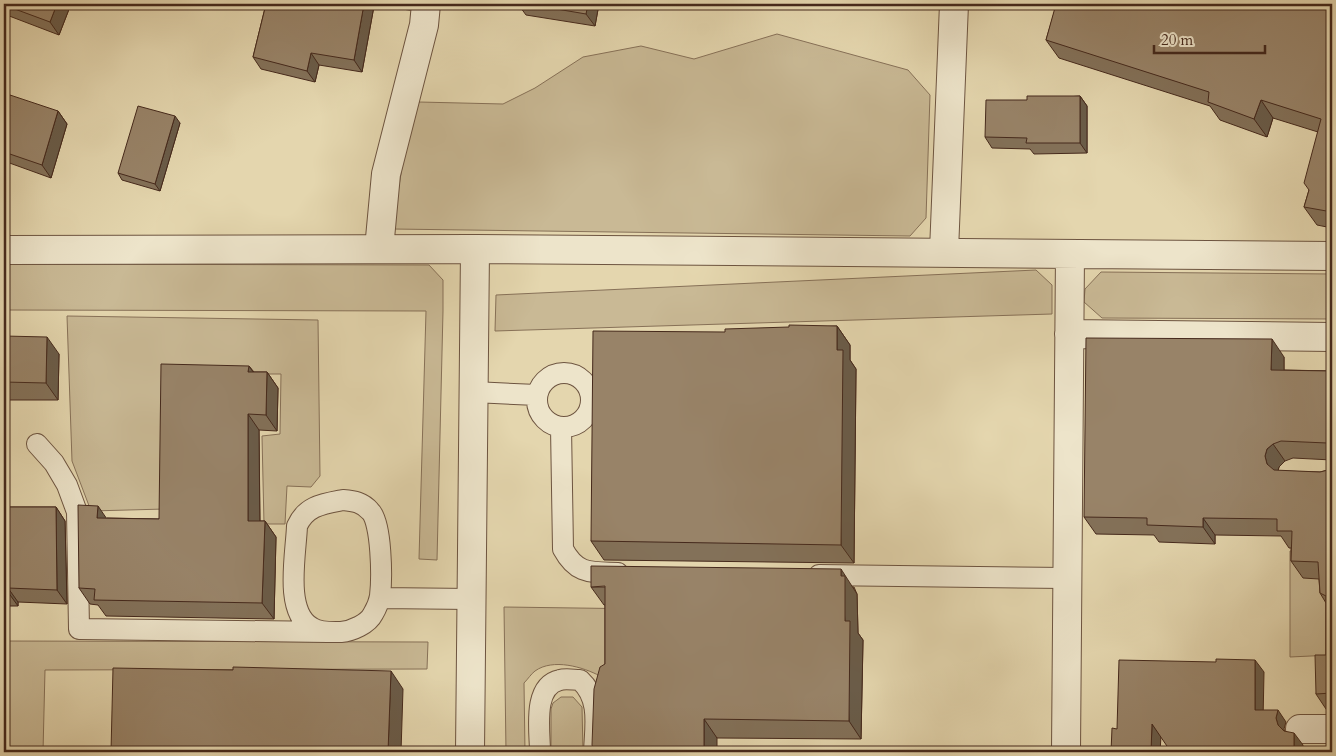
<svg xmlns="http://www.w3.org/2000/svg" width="1336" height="756" font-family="Cardo,serif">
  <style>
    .green { fill: #c9b995; stroke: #877158 }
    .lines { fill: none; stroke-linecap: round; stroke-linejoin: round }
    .service-casing { stroke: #6d5440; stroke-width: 22 }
    .minor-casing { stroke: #6d5440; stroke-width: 30 }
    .service { stroke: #ede4ca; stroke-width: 20 }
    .minor { stroke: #ede4ca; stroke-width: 28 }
    .wall { fill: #837159; stroke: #45291c }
    .shaded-wall { fill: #6a5c49; stroke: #45291c }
    .building { fill: #988368; stroke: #45291c }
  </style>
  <rect width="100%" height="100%" fill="#e4d6ae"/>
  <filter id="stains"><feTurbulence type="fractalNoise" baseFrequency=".004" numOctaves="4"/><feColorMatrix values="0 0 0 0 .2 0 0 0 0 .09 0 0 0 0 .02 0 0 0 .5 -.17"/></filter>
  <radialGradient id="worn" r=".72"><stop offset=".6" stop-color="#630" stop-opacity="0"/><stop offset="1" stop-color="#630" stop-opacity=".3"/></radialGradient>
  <!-- green -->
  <path class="green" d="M777,34l131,36 22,25 -4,123 -16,18 -518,-7 13,-80 14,-47 84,2 32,-16 48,-31 58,-11 53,13z
    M4,264l425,1 14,15v31l-6,249 -18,-1 7,-248 -422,-1z
    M1036,270l16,15v29l-557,17 1,-36z
    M1101,272l231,2v45l-230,-1 -18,-16 1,-13z
    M67,316l251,4 2,156 -9,11 -24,-1 -2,38h-21l-2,-88 18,-2 1,-60h-113l-3,135 -74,2 -19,-50z
    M1290,551h42v104l-42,2z
    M504,607l216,3 -120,66c-17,-9 -47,-18 -65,-5 -4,3 -7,8 -11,12l1,69h-19z
    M4,641l424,1 -1,27 -382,1 -2,82h-39z
    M561,697h12l9,10 1,45h-32v-43l2,-6z"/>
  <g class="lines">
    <defs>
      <path id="service" d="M537 400a27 27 0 1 1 54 0a27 27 0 1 1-54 0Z
        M473,392l64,3
        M561,427l2,122c14,26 28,23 55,24
        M37,444l17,19 13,22 10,27 2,117 249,3
        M343,500c11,1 19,2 27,11 12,11 12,68 10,85 -1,6 -4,13 -7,18 -5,10 -21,17 -32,18 -9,0 -22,1 -30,-5 -27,-16 -15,-73 -14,-101 9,-20 25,-22 46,-26z
        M819,575l248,3
        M380,598l91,1
        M540,752c0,-21 -8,-66 20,-72 6,-2 14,0 20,0 21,19 15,46 14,72"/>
      <path id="minor" d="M379,249l7,-75 38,-149 2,-21
        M4,250l471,-1 857,7
        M944,251l10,-247
        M1069,334l263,3
        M1300,729h32
        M470,752l5,-503
        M1066,752l4,-498"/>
    </defs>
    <!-- service casing -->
    <use href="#service" class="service-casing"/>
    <!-- minor casing -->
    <use href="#minor" class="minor-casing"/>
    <!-- service -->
    <use href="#service" class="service"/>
    <!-- minor -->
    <use href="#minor" class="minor"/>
  </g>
  <!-- wall -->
  <path class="wall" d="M4,4h67l-12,31 -55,-21z
    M266,4h145l-1,6 -36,-4 -12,66 -43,-7 -4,17 -54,-13 -8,-12z
    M518,4h81l-4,22 -69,-11z
    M1036,4h296v224l-15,-3 -13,-18 5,-17 9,-58 -45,-14 -6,19 -47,-17 -10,-14 -151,-48 -13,-18 9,-30z
    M1080,96l7,10v47l-53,1 -4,-5 -38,-1 -7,-11 42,-37z
    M58,111l9,13 -16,54 -47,-17v-44z
    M180,123l-20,68 -38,-11 -4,-7z
    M837,326l13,19v15l6,9 -2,194 -250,-3 -13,-19 134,-209z
    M4,336l55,18 -1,46h-54z
    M1284,357v13l48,1v89l-39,-2 -8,3 -6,6 -1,4 42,1 8,-2 4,-4v245l-4,1 -12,-18 10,-39v-52l-6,-10 -1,-14 -16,-1 -12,-17v-13h-2l-8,-12 -66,-1v9l-56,-2 -5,-7 -58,-1 -12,-17z
    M249,366l5,6h13l11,16 -1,43 -18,-1 1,91h5l11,16 -2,82 -168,-3 -8,-11 -8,-1 -11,-16 28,-70 52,1z
    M4,507h52l9,14 2,83 -49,-2v4h-14z
    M591,587h263l3,7 1,39 5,7 -2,99 -144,-1 -112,-74v-59h-1z"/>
  <!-- shaded-wall -->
  <path class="shaded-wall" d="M57,4h14l-12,31 -9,-13z
    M364,4h8l2,2 -12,66 -8,-12z
    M405,4h6l-1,6z
    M588,4h11l-4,22 -9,-12z
    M311,53l8,12 -4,17 -8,-11z
    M1080,96l7,10v47l-7,-10z
    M1261,100l12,18 -6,19 -13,-18z
    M58,111l9,13 -16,54 -9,-13z
    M175,116l5,7 -20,68 -5,-7z
    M837,326l13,19v15l6,9 -2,194 -13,-18 -4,-195z
    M47,337l12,17 -1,46 -12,-17z
    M1272,339l12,18v30l-13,-17z
    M249,366l11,16 -12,-10z
    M267,372l11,16 -1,43 -11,-16z
    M248,414l11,16 1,107 -12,-16z
    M1273,444l12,17 -6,6 -2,7 2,7 -12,-17 -2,-8 2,-7z
    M98,506l11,16 -12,-4z
    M56,507l9,14 2,83 -10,-14z
    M1203,518l12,17v9l-12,-17z
    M265,521l11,16 -2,82 -12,-16z
    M841,569l16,25 1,39 5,7 -2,99 -12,-18 -4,-100 -4,-45z
    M8,588l10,14v4l-10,-14z
    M1255,660l9,12 -1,49 -8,-11z
    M391,671l12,18 -2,63h-13z
    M1278,710l8,12 -2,7 3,8 -9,-12 -2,-7z
    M704,719l13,19v14h-13z
    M1152,724l9,12 -1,16h-9z
    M1294,733l9,12v7h-9z"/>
  <!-- building -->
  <path class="building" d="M4,4h53l-7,18 -46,-17z
    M266,4h98l-10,56 -43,-7 -4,18 -54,-14z
    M527,4h61l-2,10z
    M1056,4h276v208l-28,-5 5,-17 -5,-7 17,-64 -60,-19 -7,19 -46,-17 1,-10 -163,-52z
    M10,95l48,16 -16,54 -38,-13v-35z
    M1027,96h53v47h-54l1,-5 -42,-1 1,-37h41z
    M138,106l37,10 -20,68 -37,-11z
    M789,325l48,1v24h6l-2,195 -250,-4 2,-210 132,1v-3l64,-2z
    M4,336l43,1 -1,46 -42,-1z
    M1086,338l186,1 -1,31 61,1v77l-5,-5 -46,-2 -8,3 -6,5 -2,7 2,8 7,6 46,2 8,-2 4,-4v227l-16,1 -1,-39h11v-59l-6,-3 -2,-31 -27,-1 1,-30h-15v-12l-74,-1v9l-56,-2v-7l-63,-1z
    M161,364l88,2 -1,6h19l-1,43 -18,-1v107h17l-3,82 -168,-3 1,-11 -16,-1 -1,-83 20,1 -1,12 62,1z
    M4,507h52l1,83 -49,-2v4h-4z
    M591,566l250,3v7h4v45h5l-1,100 -145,-2v33h-110l-2,-7 2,-56 6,-22 5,-3v-78l-14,1z
    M1216,659l39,1v50h23l-2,8 2,7 6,6 10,2v19h-123l-19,-28 -1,28h-40l1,-24 5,1 2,-69 97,2z
    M233,667l158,4 -3,81h-277l2,-84 120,2z"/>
  <!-- margin -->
  <rect width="1336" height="756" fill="none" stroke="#e4d6ae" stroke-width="20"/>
  <rect x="5" y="5" width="1326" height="746" fill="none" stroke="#45291c" stroke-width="2.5"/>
  <rect x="10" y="10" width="1316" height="736" fill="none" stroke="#45291c"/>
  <!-- scale -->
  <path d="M1154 45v8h111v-8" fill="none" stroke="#45291c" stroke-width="2.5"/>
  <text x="1161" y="45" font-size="15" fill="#45291c" stroke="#ede4ca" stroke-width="4" paint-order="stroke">20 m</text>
  <rect width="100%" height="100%" filter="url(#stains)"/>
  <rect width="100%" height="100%" fill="url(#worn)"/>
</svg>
